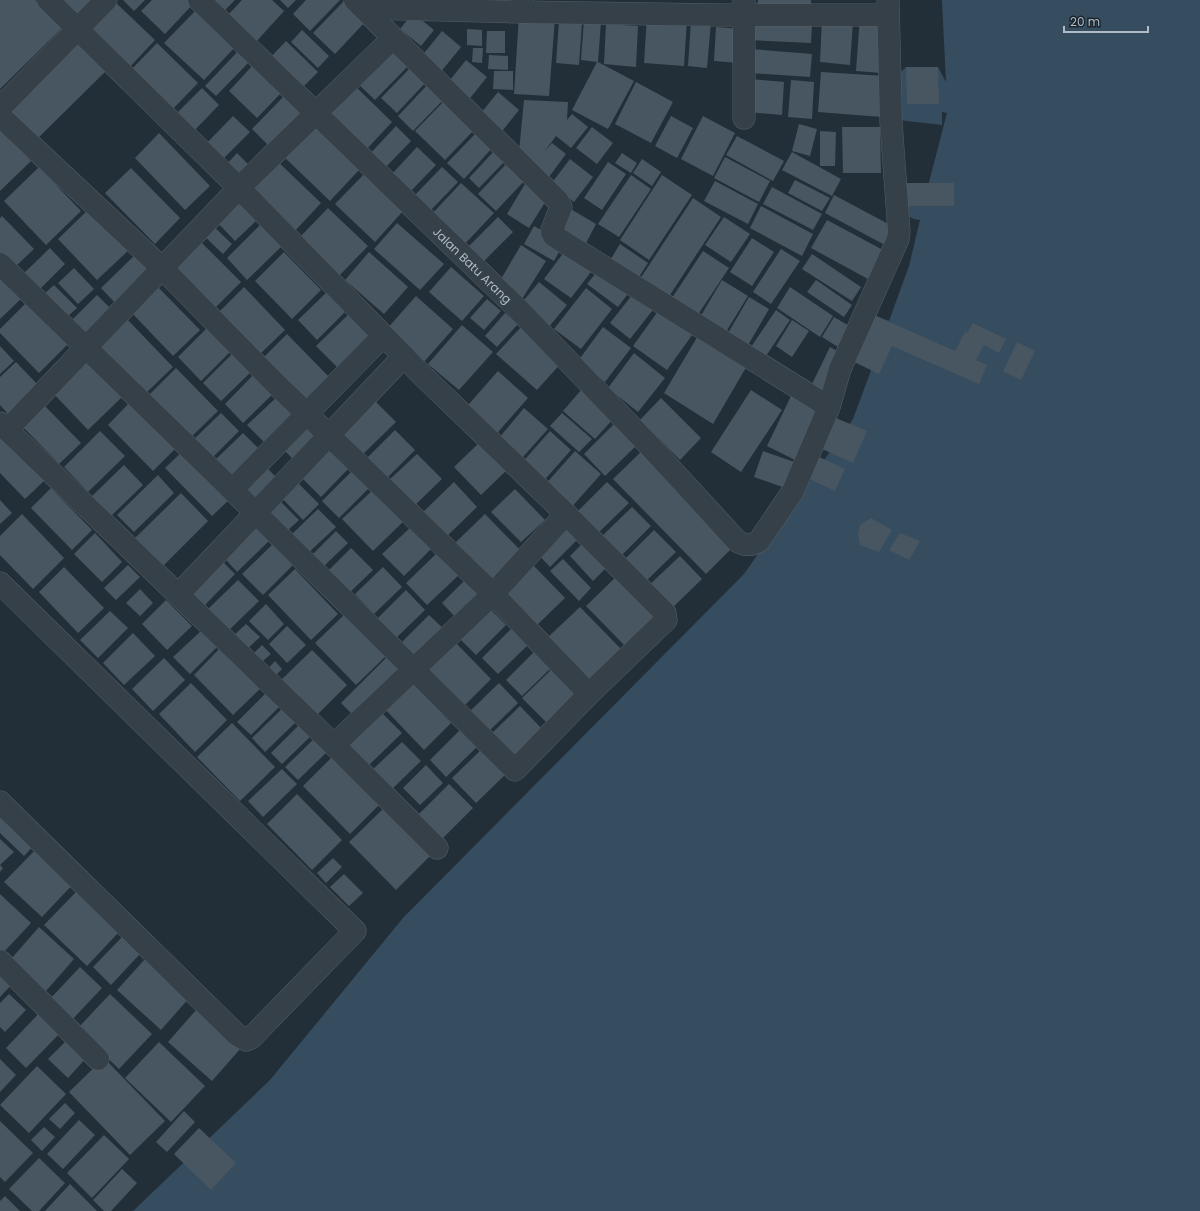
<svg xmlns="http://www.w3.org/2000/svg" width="1200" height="1211" font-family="Poppins,sans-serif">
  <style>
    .water { fill: #364d60 }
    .building { fill: #485661 }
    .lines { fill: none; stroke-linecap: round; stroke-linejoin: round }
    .minor-casing { stroke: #535e67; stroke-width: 23 }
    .minor { stroke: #354049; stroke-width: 22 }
    .labels { text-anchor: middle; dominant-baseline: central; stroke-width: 3.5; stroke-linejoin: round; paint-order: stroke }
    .street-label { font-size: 12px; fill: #b0bbc5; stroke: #1b252e }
  </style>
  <rect width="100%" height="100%" fill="#222f39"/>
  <!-- water -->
  <path class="water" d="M942,0h258v1211h-1067l137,-131 133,-162 341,-344 109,-155 29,-78 -13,-28 20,8 20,-55 11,-46 -6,-1 -12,-6v-23h25l20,-77 -5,-1v13l-43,-5 -4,-49h7l4,-4h32l8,15z"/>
  <!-- building -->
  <path class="building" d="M0,0h35l27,28 -62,61z
    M65,0h32l-16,17 -17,-16z
    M113,0l42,40 -28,30 -44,-42z
    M123,0h22l-11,11z
    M152,0h39l3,3 -29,31 -24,-23z
    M206,0h29l-14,14z
    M242,0h30l12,11 -29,32 -28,-27z
    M280,0h16l-8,8z
    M306,0h34l-30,31 -17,-17z
    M758,0h53v7h-54z
    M344,1l21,21 -30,32 -22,-21z
    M199,7l39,37 -34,36 -40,-37z
    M413,13l21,17 -13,16 -21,-17z
    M519,15l36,3 -6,78 -35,-2z
    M647,16l40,3 -3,47 -40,-3z
    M860,16l25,2 -3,55 -26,-2z
    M822,19l31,2 -3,44 -30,-3z
    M584,20l17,1 -3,41 36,19 -26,48 -36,-19 25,-48 -16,-2z
    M559,21l23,2 -3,42 -23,-2z
    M691,21l20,1 -4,46 -19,-2z
    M750,23l62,2 -1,18 -62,-3z
    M606,24l32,2 -2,41 -32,-3z
    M716,27l26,2 -3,34 -25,-2z
    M467,29l15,1v16l-15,-1z
    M302,30l27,26 -11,12 -27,-26z
    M442,31l19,16 -21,26 -19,-16z
    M487,31h18v22h-19z
    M77,37l31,32 -74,73 -31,-33z
    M286,41l32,31 -18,18 -32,-30z
    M157,43l41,40 -28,29 -42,-39z
    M392,45l18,19 -35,36 -20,-19z
    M241,48l12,10 -37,38 -11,-10z
    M473,48h10l-1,15 -10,-1z
    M751,49l61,5 -2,23 -61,-4z
    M489,55l19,1v14l-20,-1z
    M466,60l21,17 -20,25 -21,-17z
    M253,65l29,27 -25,26 -28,-27z
    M413,65l15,15 -31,33 -16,-15z
    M906,67h32l1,37h-32z
    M494,71h19v19l-20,-1z
    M821,72l64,4 -3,41 -64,-5z
    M750,79l34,3 -2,33 -34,-3z
    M791,80l23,2 -2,37 -24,-2z
    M431,81l16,15 -34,35 -15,-15z
    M636,82l37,20 -22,41 -36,-19z
    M353,84l39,38 -27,29 -41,-39z
    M202,88l17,17 -28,29 -18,-17z
    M498,92l21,18 -20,25 -22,-17z
    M284,96l22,21 -32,34 -22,-22z
    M446,99l30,29 -31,32 -30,-29z
    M524,100l44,2 -1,18 5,-6 16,13 -17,21 -15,-12 -12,16 8,-9 14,11 -20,27 -28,-19z
    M233,116l17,16 -30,30 -16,-16z
    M671,116l22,12 -16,30 -22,-12z
    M703,116l32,17 -22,43 -32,-17z
    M799,124l18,5 -7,27 -18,-5z
    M312,125l47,45 -29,31 -48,-46z
    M396,126l15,15 -29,30 -15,-14z
    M592,127l21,16 -16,21 -21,-16z
    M842,127h38l1,46h-38z
    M0,129l31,32 -31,30z
    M478,131l16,15 -30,33 -17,-16z
    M820,131l16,1 -1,34h-15z
    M159,133l51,53 -25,24 -50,-52z
    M737,136l47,25 -11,20 -47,-26z
    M417,147l19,18 -27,28 -18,-18z
    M496,149l11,10 -28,29 -10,-10z
    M792,152l49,27 -9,17 -50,-26z
    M237,153l17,17 -13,13 -17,-16z
    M622,153l15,10 -6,10 -16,-10z
    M725,157l45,24 -11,21 -45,-24z
    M274,158l47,45 -28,30 -47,-45z
    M570,159l23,18 -19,25 -23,-18z
    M642,159l19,13 -9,14 -19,-13z
    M508,162l18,17 -30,32 -18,-17z
    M608,162l18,12 -24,36 -18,-12z
    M39,167l42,44 -35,34 -42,-44z
    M442,167l16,15 -28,29 -16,-15z
    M131,168l49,50 -25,26 -50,-51z
    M365,173l39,37 -29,32 -40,-38z
    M631,175l20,14 -32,48 -21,-13z
    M662,175l30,20 -43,65 -29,-20z
    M795,180l35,18 -8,13 -34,-18z
    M715,181l43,23 -10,20 -44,-23z
    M461,183l33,30 -33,35 -32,-31z
    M898,183h56v23h-56z
    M525,184l22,15 -18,29 -22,-14z
    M772,187l50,27 -9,16 -50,-26z
    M834,195l60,32 -9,18 -60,-32z
    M236,198l21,22 -22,21 -21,-22z
    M693,198l28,19 -53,81 -28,-19z
    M761,206l52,28 -11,22 -52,-28z
    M90,208l40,41 -33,31 -39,-41z
    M328,208l40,38 -29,30 -40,-38z
    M569,208l27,16 -11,21 -28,-16z
    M2,216l32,33 -19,18 -15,-15v-34z
    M498,217l15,15 -32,32 -15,-15z
    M724,217l26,17 -19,28 -26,-17z
    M827,220l56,30 -15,29 -57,-31z
    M210,223l22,21 -9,10 -22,-21z
    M397,223l47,41 -24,26 -46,-41z
    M261,224l21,22 -35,34 -20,-22z
    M534,226l30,17 -10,18 -30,-17z
    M197,238l44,44 -28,28 -44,-43z
    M752,238l22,14 -22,34 -22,-14z
    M620,244l28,19 -11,17 -28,-18z
    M521,245l25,16 -24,38 -24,-15z
    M50,248l15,16 -26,26 -16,-16z
    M567,248l27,20 -23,30 -27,-19z
    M781,249l19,12 -29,43 -18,-12z
    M703,251l26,17 -34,51 -25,-18z
    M284,252l37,38 -29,29 -37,-38z
    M369,252l39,35 -24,27 -39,-34z
    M136,254l17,18 -34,35 -18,-19z
    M812,254l49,33 -9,14 -50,-32z
    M451,267l33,29 -22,25 -33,-29z
    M74,268l20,21 -16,15 -20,-21z
    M600,268l30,23 -12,16 -31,-23z
    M0,269l25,26 -25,24z
    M722,280l26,16 -24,39 -25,-16z
    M816,280l36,25 -8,12 -37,-25z
    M539,282l28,23 -19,23 -28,-23z
    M54,285l23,23 -11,10 -23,-23z
    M157,286l43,44 -27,26 -43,-45z
    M244,287l41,43 -25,24 -41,-42z
    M790,287l43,29 -13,21 -43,-29z
    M586,288l26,21 -31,40 -27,-20z
    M636,290l20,16 -26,33 -20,-16z
    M328,291l19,19 -30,30 -19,-20z
    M97,295l19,19 -26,26 -18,-20z
    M416,296l37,33 -30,34 -37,-33z
    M749,297l20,12 -22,38 -20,-12z
    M30,299l41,42 -32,32 -39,-40v-4z
    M487,299l14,12 -17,19 -14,-12z
    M661,307l34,24 -28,39 -34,-24z
    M776,310l14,10 -26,39 -15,-9z
    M351,312l23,24 -34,34 -24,-24z
    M505,313l13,11 -21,23 -12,-11z
    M869,313l86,38 10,-19 2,1 6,-10 33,16 -7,14 -15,-8 -8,15 11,5 -8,19 -87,-38 -13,28 -31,-15z
    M125,317l48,50 -28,27 -49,-49z
    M834,317l22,13 -13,20 -21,-13z
    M792,320l17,11 -17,26 -16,-11z
    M210,325l23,24 -32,32 -23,-24z
    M462,325l31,27 -34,38 -31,-26z
    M523,325l40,36 -26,29 -41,-36z
    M603,327l28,21 -26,34 -27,-21z
    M287,334l45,46 -24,24 -45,-46z
    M699,334l49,30 -35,60 -49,-31z
    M1017,342l18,9 -14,29 -18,-9z
    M0,346l14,15 -14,13z
    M830,347l14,8 -22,44 -14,-7z
    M235,351l18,19 -32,31 -18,-18z
    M634,353l31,25 -27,34 -30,-24z
    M86,361l36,36 -34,33 -35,-37z
    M16,362l24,25 -30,29 -10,-11v-28z
    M176,368l42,43 -30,29 -41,-43z
    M257,371l19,20 -33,32 -18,-19z
    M498,371l30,27 -36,41 -30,-27z
    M582,389l32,29 -19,21 -32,-28z
    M751,390l31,20 -41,62 -30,-20z
    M278,396l21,23 -29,29 -23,-23z
    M370,396l26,26 -36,35 -25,-26z
    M791,396l28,15 -24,49 -28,-14z
    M661,398l40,40 -21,22 -40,-40z
    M130,402l46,46 -23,23 -45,-46z
    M44,405l37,38 -22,21 -37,-38z
    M524,408l24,21 -26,29 -23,-20z
    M221,413l18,18 -31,31 -18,-19z
    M562,413l30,26 -13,13 -29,-26z
    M831,416l36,15 -14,32 -35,-16z
    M307,419l13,14 -27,26 -13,-13z
    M617,421l22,22 -34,33 -21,-22z
    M395,430l20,20 -30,30 -19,-21z
    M100,431l25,25 -37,36 -24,-25z
    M550,431l21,19 -31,35 -21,-19z
    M243,433l21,21 -31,29 -20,-21z
    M0,438l45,42 -20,19 -25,-26z
    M483,439l27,28 -29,28 -27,-28z
    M325,445l24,23 -28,29 -24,-24z
    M645,448l92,95 -31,31 -93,-95z
    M183,451l47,48 -18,17 -47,-48z
    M575,451l26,23 -32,36 -26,-23z
    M763,451l34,12 -9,26 -34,-12z
    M417,454l25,25 -30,29 -25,-26z
    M815,455l30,14 -10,22 -30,-14z
    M124,465l19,20 -34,33 -19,-20z
    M266,467l15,15 -24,23 -14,-15z
    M354,469l17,17 -32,32 -17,-17z
    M158,475l16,18 -40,39 -17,-17z
    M294,479l25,25 -16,16 -25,-26z
    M454,482l23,25 -32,31 -23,-25z
    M607,482l22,21 -34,33 -21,-21z
    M376,487l31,31 -34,33 -31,-32z
    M51,488l41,42 -20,20 -41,-42z
    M515,489l30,31 -24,22 -30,-30z
    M181,493l27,28 -47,47 -28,-28z
    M276,497l23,23 -13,12 -22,-23z
    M0,500l12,13 -12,11z
    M632,507l19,19 -33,33 -20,-19z
    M318,509l18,18 -29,27 -17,-18z
    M22,514l42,44 -31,31 -33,-34v-19z
    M485,514l40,41 -30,30 -40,-42z
    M871,518l21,12 -13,22 -19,-7 -2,-11 2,-9z
    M254,523l16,17 -33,32 -16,-18z
    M565,523l14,15 -29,29 -14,-15z
    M412,526l21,21 -29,29 -22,-22z
    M654,530l22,22 -31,30 -21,-22z
    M336,531l12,12 -24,23 -11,-12z
    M95,533l27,29 -20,20 -28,-28z
    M900,533l20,8 -11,19 -20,-10z
    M274,543l20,21 -31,31 -21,-21z
    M582,544l24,24 -13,13 -23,-25z
    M351,548l22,22 -28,27 -21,-22z
    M438,552l22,22 -33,31 -21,-22z
    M680,556l22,23 -33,32 -23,-23z
    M219,558l16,16 -31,32 -17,-16z
    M563,559l28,29 -12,13 -29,-30z
    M128,565l12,12 -24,23 -12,-12z
    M534,566l31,32 -30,29 -31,-32z
    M64,567l40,41 -26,25 -39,-41z
    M383,567l19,20 -28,27 -19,-20z
    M295,569l43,45 -27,26 -43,-45z
    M617,576l41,42 -30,31 -42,-43z
    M466,579l17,18 -24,24 -17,-18z
    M238,580l21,21 -32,31 -21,-21z
    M140,589l13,14 -13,13 -14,-13z
    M406,590l19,20 -34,33 -18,-20z
    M166,600l26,26 -25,24 -25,-26z
    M266,604l18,20 -16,16 -19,-19z
    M487,606l19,19 -30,30 -19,-19z
    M580,607l43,44 -34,32 -43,-44z
    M110,611l18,17 -30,30 -18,-18z
    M346,613l41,42 -31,30 -41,-42z
    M429,615l20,19 -30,29 -19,-19z
    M246,624l14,13 -15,14 -14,-13z
    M287,626l19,19 -19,18 -18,-19z
    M511,629l16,17 -29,28 -16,-16z
    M201,631l16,16 -27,27 -17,-17z
    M133,633l22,23 -31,29 -21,-22z
    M454,641l37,38 -29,29 -38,-38z
    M262,645l9,9 -13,11 -8,-8z
    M222,646l40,41 -29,28 -39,-40z
    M312,650l35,35 -31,31 -35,-36z
    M534,652l16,17 -28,27 -16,-16z
    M388,656l16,17 -47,46 -16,-16z
    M164,658l21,22 -32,31 -21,-22z
    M275,661l7,8 -12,12 -7,-7z
    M555,666l25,25 -33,32 -25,-25z
    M407,677l44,46 -27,27 -44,-46z
    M191,683l36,37 -32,32 -36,-38z
    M499,683l19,20 -34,33 -19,-20z
    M270,689l13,14 -32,32 -14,-13z
    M286,705l13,14 -34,33 -13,-14z
    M520,706l22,23 -32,31 -22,-23z
    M378,709l24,24 -36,35 -23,-24z
    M303,721l11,12 -32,31 -11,-11z
    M232,723l43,44 -35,34 -43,-44z
    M462,728l17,17 -33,32 -16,-17z
    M318,735l13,13 -33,32 -13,-13z
    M402,742l19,19 -30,29 -19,-20z
    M484,747l24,25 -32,31 -24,-25z
    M335,754l47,48 -32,32 -47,-48z
    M426,765l17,18 -23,22 -17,-17z
    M282,769l15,15 -34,33 -15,-16z
    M449,784l24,24 -35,35 -24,-24z
    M297,794l45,46 -30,30 -45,-46z
    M0,803l39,37 -15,16 -24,-23z
    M386,806l46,48 -36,36 -47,-48z
    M0,839l14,13 -14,13 3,3 -3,4z
    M40,845l37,35 -35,37 -38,-35z
    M333,858l9,9 -16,16 -9,-10z
    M344,874l19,19 -14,13 -19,-19z
    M76,892l42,41 -31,33 -43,-41z
    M0,894l31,29 -28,30 -3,-3z
    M39,927l35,32 -28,32 -35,-32z
    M122,937l18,17 -29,31 -18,-18z
    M146,958l44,39 -29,33 -44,-40z
    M0,964l16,16 -16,17z
    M80,967l22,21 -32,34 -22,-21z
    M9,994l17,16 -21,22 -5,-5v-24z
    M110,994l42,40 -33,35 -42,-40z
    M44,1008l21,20 -39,40 -20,-20z
    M197,1009l44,39 -29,33 -44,-39z
    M69,1038l19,18 -20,22 -20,-19z
    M159,1042l46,44 -34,36 -46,-44z
    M104,1058l61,63 -35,34 -61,-63z
    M0,1059l16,16 -16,17z
    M37,1066l29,28 -37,39 -29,-28z
    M65,1103l10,10 -15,16 -11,-10z
    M184,1111l11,11 -28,30 -11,-10z
    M79,1120l16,15 -32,34 -16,-15z
    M0,1121l33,32 -28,29 -5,-5z
    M44,1127l11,10 -13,14 -11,-11z
    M199,1128l37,35 -25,27 -37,-36z
    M104,1135l25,24 -37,39 -25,-25z
    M39,1158l26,25 -26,28h-7l-23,-22z
    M122,1169l15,14 -26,28h-7l-11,-11z
    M70,1184l27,27h-52z
    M5,1196l15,15h-20v-10z"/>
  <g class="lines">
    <defs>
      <g id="minor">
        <path id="s1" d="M199,0l317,307 131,136 90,98c8,5 14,5 22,0l34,-50 36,-84 11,-38 58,-130 1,-7 -8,-110 -3,-122"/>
        <path d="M355,0l203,201 3,6 -9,23v2l2,4 275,171"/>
        <path d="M522,0l1,12 198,3h167"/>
        <path d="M364,8l159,4"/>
        <path d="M0,108l106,-108"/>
        <path d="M0,116l162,152 115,117 216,209 96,100"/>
        <path d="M744,118v-117"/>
        <path d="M0,264l256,249 259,257 74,-76 77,-74 -1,-7 -99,-99 -144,-139 -183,-187 -191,-188"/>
        <path d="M0,423l334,322 103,103"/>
        <path d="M7,430l232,-242 154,-150"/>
        <path d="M232,490l151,-154"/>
        <path d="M0,583l355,348 -104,107 -5,2 -9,-5 -237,-233"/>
        <path d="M178,595l226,-239"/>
        <path d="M334,745l159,-151 73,-80"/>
        <path d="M0,961l98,98"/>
      </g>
    </defs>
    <!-- minor casing -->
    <use href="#minor" class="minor-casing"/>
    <!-- minor -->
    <use href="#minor" class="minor"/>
  </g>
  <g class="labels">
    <!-- street labels -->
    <g class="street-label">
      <text stroke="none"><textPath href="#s1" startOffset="381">Jalan Batu Arang</textPath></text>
    </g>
  </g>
  <!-- scale -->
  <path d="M1064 26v6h84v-6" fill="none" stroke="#b0bbc5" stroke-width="2"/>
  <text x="1070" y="26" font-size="12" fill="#b0bbc5" stroke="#1b252e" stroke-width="3" paint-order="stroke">20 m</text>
</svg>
